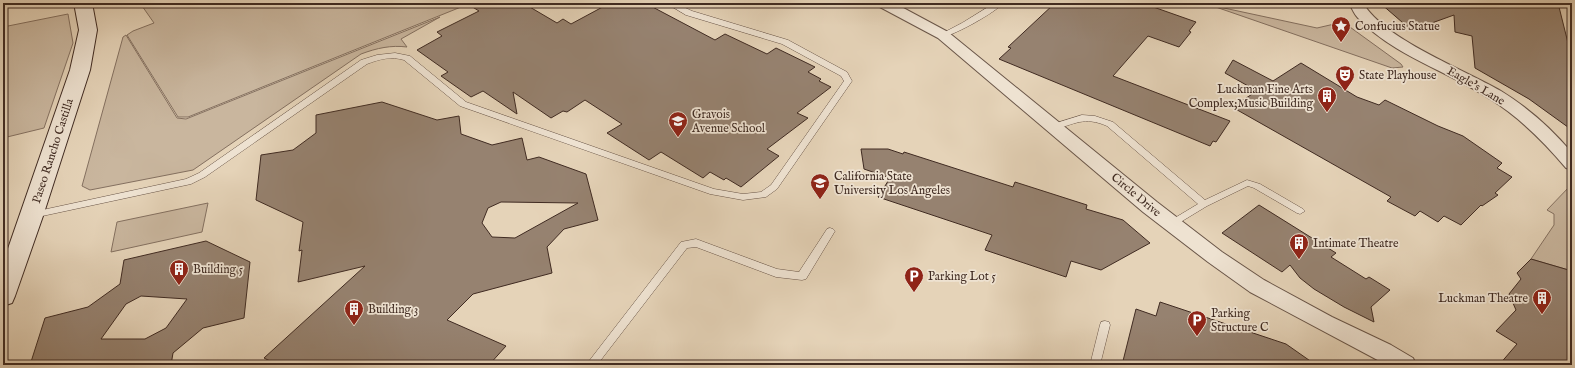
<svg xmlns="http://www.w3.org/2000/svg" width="1575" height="368" font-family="'IM FELL English',serif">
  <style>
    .green { fill: #c9b69e; stroke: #847060 }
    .building { fill: #968270; stroke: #402b22; fill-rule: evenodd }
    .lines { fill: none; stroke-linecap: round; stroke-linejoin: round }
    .lane-casing { stroke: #695548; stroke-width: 1 }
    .street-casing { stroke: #695548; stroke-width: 2 }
    .secondary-casing { stroke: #402b22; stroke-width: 2 }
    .lane { fill: #eee2d1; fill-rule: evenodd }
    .street { fill: #eee2d1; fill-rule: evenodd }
    .secondary { fill: #eee2d1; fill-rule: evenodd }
    .labels { text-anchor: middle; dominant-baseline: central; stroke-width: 3.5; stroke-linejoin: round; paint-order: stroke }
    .poi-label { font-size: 12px; fill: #402b22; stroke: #eee2d1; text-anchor: start }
    .street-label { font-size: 12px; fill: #402b22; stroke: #eee2d1 }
  </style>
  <rect width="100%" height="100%" fill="#e5d3b8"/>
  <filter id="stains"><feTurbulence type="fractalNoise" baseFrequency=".005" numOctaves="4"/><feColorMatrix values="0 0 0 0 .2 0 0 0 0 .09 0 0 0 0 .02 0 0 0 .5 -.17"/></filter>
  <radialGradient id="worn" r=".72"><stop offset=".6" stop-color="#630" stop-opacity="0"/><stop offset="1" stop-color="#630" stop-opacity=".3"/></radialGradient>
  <!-- green -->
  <path class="green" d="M140,3h325l-4,4 -273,110h-10l-51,-82 6,-4 21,-8z
    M1210,5l107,23 26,-6 58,42 2,3 -11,1z
    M68,14l5,29 -29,85 -41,10v-111z
    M440,17l-39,22 6,8c-16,-2 -30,1 -46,7l-168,116 -103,20 -8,-4 41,-149 3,-2 51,83 9,1z
    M1570,186l2,1v84l-41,-12 23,-34v-11l-7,-4z
    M208,203l-6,29 -91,20 6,-30z"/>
  <!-- building -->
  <path class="building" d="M466,3h57l34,20 6,-4 8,5 39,-21h35l70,37 10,-6 42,20 9,-6 39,19 -7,5 13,7 -2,2 12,6 -34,26 11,5 -41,31 12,7 -38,31 -15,-9 -2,2 -14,-8 -7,6 -42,-26 -12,8 -42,-27 15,-9 -37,-24 -18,12 -4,-1 -12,7 -38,-26 4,22 -34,-23 -12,6 -30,-21 7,-4 -31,-22 25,-14 -5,-4 42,-21z
    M1055,3h87l54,19 -7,9 2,1 -12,15 -31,-11 -35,40 117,45 -14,21 -3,-1 -3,5 -211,-87 12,-11 -3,-1z
    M1380,3h178l14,56v71l-43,-31 -54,-31 -3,-32 -17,-4 -1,-17 -25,9 -19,5z
    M1233,60l40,21 28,-18 56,34 22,8 6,-5 53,26 25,10 39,27 -5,5 15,9 -17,16 3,2 -16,11 -1,-1 -20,20 -17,-9 -6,6 -18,-11 -5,5 -28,-15 4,-4 -159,-90 25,-16 -32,-18z
    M382,102l55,18 22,-4 2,18 31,11 30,-7 5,22 12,-3 47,17 12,46 -34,9 -17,18 5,26 -79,21 -26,26 59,26 -17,19h-211l-14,-7 101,-92 -67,16 4,-32 -3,1 4,-29 -47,-22 5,-45 32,-5 23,-17v-18zM501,202l77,1 -63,35 -23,-1 -10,-14 6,-15z
    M861,149h27l15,5 1,-2 109,35 2,-5 72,23 -1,4 37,11 27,23 -49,27 -30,-9 -5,16 -81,-27 7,-15 -114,-38 12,-19 -26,-9z
    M1259,205l77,48 -5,4 35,22 3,-2 21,13 -19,17 3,15 -30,-15 -30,-18 -14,-11 -10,-13 -8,7 -60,-39z
    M206,241l44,21 -6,56 -41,10 -30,25 -2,12h-141l15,-47 43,-11 32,-23 4,-24zM141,296l46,3 -21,29 -21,11h-44l25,-35z
    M1531,259l41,12v94h-73l18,-21 -21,-13 20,-21 -7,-16 12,-15 -4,-6z
    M1160,302l126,42 30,21h-194l14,-56 20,7z"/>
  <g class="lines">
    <defs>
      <path id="lane" d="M666,3h9l17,8 96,29 59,32 5,9 -75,108 -11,8 -23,3 -33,-6 -250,-88 -56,-46c-13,-4 -24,-1 -37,4l-162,113 -14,7 -158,34 -3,-1 -2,-2 2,-2 3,-1 153,-33 13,-6 162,-113 16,-5 18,-2 15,3 56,46 248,87 29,5 18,-2 10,-7 73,-104 -3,-5 -59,-32 -96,-29z
        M993,4h6l1,2c-8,8 -50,32 -60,31l-1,-2 23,-12z
        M1082,115l13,1 18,6 92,78 42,-20 13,4 43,25 2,2 -5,3 -3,-1 -43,-25 -6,-2 -41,20 -33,20h-6l-2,-2 2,-2 30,-18 -91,-78c-23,-10 -32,-2 -54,4l-4,-3 1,-2z
        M830,228l3,1 2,2 -29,48 -4,1 -26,-3 -80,-30 -9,1 -90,117h-11l95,-123 15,-3 81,30 22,3 28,-43z
        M1105,321l4,1 1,3 -10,40h-10l10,-40 1,-3z"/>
      <path id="street" d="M876,3h18l54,29 209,170 65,50 42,28 68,37 59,28 22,13 3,7h-29l-137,-73 -42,-30 -65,-50 -205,-174 -60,-32z
        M1349,3h14c21,36 100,66 138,88 26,16 51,38 71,62v17l-6,-2c-22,-26 -47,-51 -76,-69 -42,-28 -96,-43 -132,-81 -4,-4 -6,-10 -9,-15z"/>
      <path id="secondary" d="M74,3h18l5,27 -7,40 -47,146 -28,80 -3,7 -9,3v-43l67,-193 9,-40z"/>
    </defs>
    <!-- lane casing -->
    <use href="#lane" class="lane-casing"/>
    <!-- street casing -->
    <use href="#street" class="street-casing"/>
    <!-- secondary casing -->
    <use href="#secondary" class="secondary-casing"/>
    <!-- lane -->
    <use href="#lane" class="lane"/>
    <!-- street -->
    <use href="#street" class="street"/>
    <!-- secondary -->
    <use href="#secondary" class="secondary"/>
  </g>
  <!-- icons -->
  <defs>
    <symbol id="sight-pin" viewBox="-11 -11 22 30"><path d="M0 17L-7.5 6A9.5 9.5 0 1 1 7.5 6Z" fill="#8f2418" stroke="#eee2d1"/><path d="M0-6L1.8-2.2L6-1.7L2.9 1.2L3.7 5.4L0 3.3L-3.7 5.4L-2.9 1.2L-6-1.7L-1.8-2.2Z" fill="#fff"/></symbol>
    <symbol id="theatre-pin" viewBox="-11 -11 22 30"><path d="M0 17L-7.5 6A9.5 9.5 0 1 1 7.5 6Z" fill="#8f2418" stroke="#eee2d1"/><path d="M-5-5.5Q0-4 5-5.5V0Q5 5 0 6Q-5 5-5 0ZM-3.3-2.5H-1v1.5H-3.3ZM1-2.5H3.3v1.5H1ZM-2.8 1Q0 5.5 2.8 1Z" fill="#fff"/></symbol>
    <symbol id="building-pin" viewBox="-11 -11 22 30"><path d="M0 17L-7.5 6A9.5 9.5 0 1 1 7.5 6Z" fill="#8f2418" stroke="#eee2d1"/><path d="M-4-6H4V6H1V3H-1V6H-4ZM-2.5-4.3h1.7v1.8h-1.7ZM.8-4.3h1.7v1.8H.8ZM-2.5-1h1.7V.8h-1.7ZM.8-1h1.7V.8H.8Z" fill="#fff"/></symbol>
    <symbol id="school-pin" viewBox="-11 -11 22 30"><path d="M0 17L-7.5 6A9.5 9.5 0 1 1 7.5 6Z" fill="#8f2418" stroke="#eee2d1"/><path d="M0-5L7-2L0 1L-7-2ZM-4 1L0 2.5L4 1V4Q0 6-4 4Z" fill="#fff"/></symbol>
    <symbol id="university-pin" viewBox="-11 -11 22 30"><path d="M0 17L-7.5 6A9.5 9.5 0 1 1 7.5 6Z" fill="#8f2418" stroke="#eee2d1"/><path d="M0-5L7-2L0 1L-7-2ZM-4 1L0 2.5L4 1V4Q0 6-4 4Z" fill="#fff"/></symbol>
    <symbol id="parking-pin" viewBox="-11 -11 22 30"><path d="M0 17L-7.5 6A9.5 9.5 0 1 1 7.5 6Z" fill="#8f2418" stroke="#eee2d1"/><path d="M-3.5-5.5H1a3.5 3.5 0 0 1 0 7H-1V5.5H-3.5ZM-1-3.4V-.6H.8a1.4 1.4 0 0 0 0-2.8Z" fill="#fff"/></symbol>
  </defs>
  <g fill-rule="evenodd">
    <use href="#sight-pin" x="1330" y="15" width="22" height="30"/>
    <use href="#theatre-pin" x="1334" y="64" width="22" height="30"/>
    <use href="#building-pin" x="1316" y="85" width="22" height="30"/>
    <use href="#school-pin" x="667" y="110" width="22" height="30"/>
    <use href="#university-pin" x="809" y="172" width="22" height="30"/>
    <use href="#building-pin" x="1288" y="232" width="22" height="30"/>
    <use href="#building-pin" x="168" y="258" width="22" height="30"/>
    <use href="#parking-pin" x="903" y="265" width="22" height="30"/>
    <use href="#building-pin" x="1531" y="287" width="22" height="30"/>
    <use href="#building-pin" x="343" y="298" width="22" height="30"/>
    <use href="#parking-pin" x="1186" y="309" width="22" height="30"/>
  </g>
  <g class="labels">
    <!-- poi labels -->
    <g class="poi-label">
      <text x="1355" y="26">Confucius Statue</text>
      <text x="1359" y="75">State Playhouse</text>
      <text x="1313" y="89" text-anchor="end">Luckman Fine Arts<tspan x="1313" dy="14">Complex;Music Building</tspan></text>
      <text x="692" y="114">Gravois<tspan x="692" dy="14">Avenue School</tspan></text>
      <text x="834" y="176">California State<tspan x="834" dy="14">University Los Angeles</tspan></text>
      <text x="1313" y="243">Intimate Theatre</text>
      <text x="193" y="269">Building 5</text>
      <text x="928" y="276">Parking Lot 5</text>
      <text x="1528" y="298" text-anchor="end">Luckman Theatre</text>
      <text x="368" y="309">Building 3</text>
      <text x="1211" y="313">Parking<tspan x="1211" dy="14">Structure C</tspan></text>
    </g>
    <!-- street labels -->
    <g class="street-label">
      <text transform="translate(1476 86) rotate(30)">Eagle's Lane</text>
      <text transform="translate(53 151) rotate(-72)">Paseo Rancho Castilla</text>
      <text transform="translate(1136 195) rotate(40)">Circle Drive</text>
    </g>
  </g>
  <!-- margin -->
  <rect width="1575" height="368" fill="none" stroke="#e5d3b8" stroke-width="16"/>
  <rect x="4" y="4" width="1567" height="360" fill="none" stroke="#402b22" stroke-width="2"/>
  <rect x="8" y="8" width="1559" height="352" fill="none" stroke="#402b22"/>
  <rect width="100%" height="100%" filter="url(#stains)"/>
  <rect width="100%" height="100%" fill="url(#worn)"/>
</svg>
